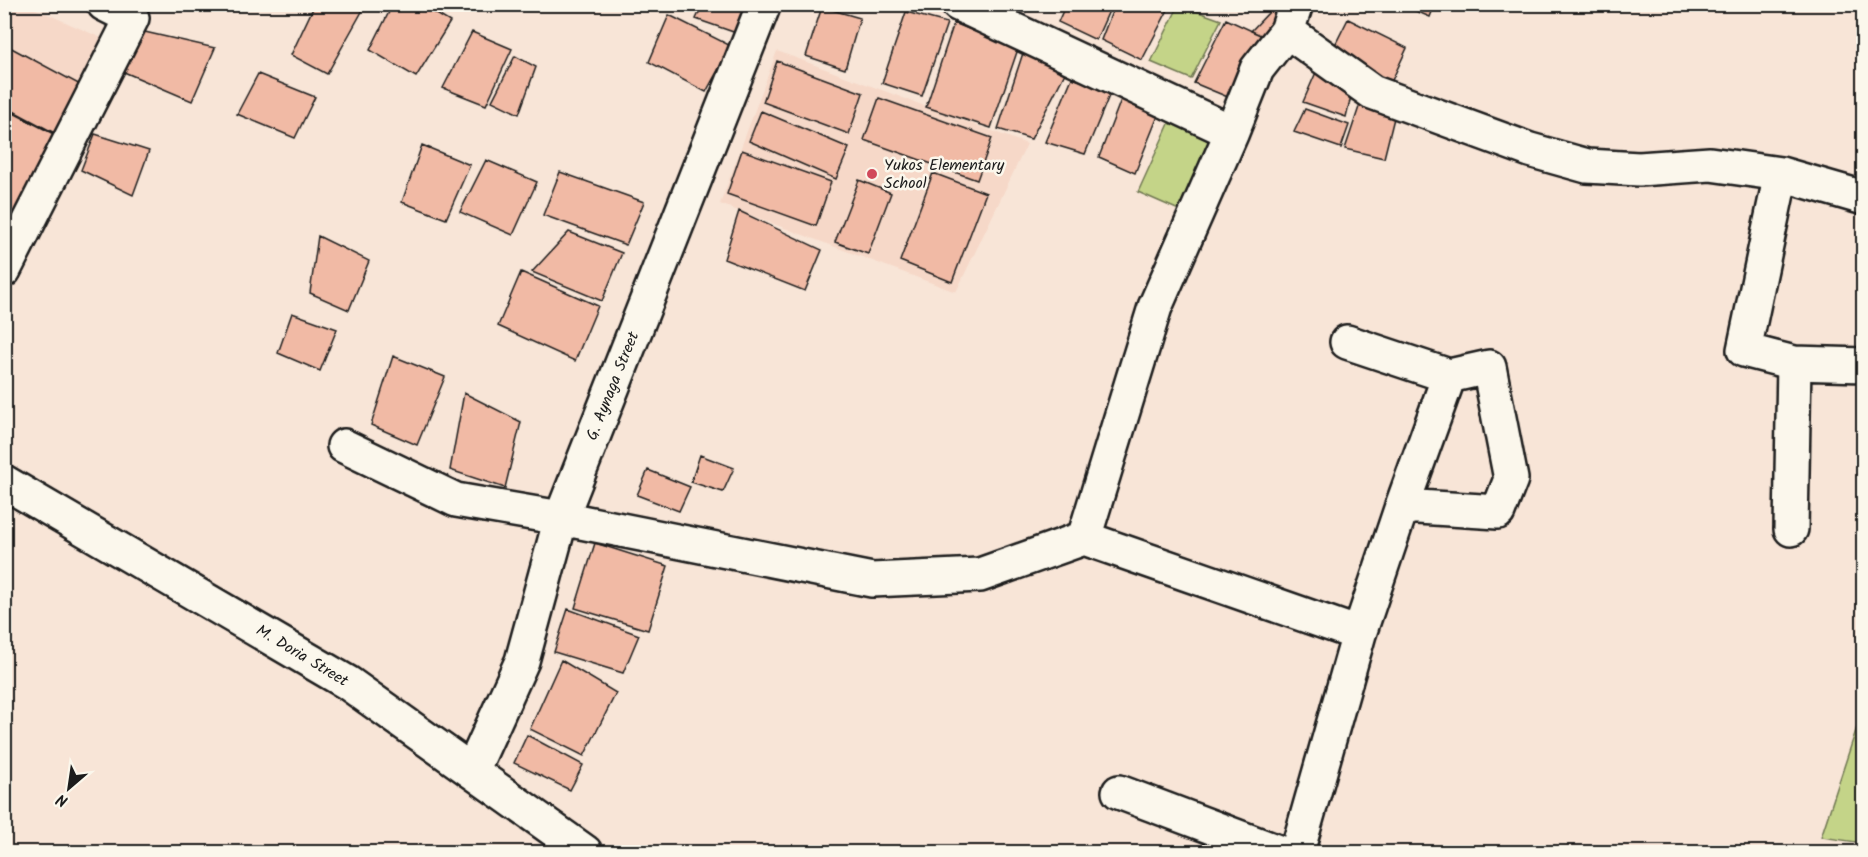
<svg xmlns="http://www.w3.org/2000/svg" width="1868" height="857" font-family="Kalam,sans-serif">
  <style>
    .built { fill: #f6d8c8 }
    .green { fill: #c4d488; stroke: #707852; stroke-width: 1.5 }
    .building { fill: #f1baa5; stroke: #1c1c1c; stroke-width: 1.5 }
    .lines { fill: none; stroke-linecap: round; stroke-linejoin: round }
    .minor-casing { stroke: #1c1c1c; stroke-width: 38 }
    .major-casing { stroke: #1c1c1c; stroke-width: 38 }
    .minor { stroke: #fbf7ec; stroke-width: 33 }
    .major { stroke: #fbf7ec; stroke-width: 33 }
    .poi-dot { fill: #d1495b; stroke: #fbf7ec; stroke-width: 2 }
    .labels { text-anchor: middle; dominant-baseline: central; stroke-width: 5; stroke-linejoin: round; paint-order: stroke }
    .poi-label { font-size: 16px; fill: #1c1c1c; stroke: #fbf7ec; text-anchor: start }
    .street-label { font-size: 16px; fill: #1c1c1c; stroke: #fbf7ec }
  </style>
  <rect width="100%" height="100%" fill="#f8e5d7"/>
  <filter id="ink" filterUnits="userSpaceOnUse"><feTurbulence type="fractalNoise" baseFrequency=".0167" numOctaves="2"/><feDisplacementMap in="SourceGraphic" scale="12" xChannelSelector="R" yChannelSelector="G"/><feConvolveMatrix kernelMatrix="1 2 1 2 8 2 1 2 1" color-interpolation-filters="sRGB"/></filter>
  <g filter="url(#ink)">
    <!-- built -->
    <path class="built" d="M5,5h22l79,35 -101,196z
      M777,51l250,93 -71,148 -236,-88z"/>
    <!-- green -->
    <path class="green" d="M1179,5l42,15 -30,59 -40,-17z
      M1173,115l49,25 -34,74 -50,-22z
      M1863,709v134l-42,-6z"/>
    <!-- building -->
    <path class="building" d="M315,4h44l5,4 -37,66 -36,-19z
      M393,4h27l30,18 -34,55 -46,-27z
      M703,4h55l-13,32 -49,-17z
      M1066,4h46l-16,36 -38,-18z
      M1115,4h56l-29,56 -41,-20z
      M1399,4h36l-5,13z
      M822,7l38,11 -15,51 -39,-13z
      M1271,10l38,15 -10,27 -48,-21z
      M906,12l41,11 -25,73 -40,-13z
      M669,15l62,31 -25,46 -57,-30z
      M1226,19l50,23 -29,63 -53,-22z
      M1348,19l59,29 -19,41 -60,-30z
      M954,23l64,26 -27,79 -65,-21z
      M136,30l79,18 -23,53 -75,-32z
      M472,32l40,17 -26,56 -43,-17z
      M4,44l84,45 -26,48 -58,-31z
      M1023,53l42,20 -34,66 -33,-10z
      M515,56l21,11 -17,47 -27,-13z
      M777,61l86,32 -14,41 -86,-32z
      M1317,70l35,22 -6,25 -43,-15z
      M258,74l57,23 -20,41 -58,-24z
      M1072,78l39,13 -26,63 -40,-12z
      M1122,97l38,14 -25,62 -36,-16z
      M879,98l113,40 -15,42 -113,-40z
      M1362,98l33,16 -11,44 -39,-9z
      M4,108l61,32 -61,112z
      M1305,109l44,16 -8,23 -47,-16z
      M761,111l88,37 -13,31 -87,-38z
      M95,134l54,17 -16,44 -52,-25z
      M422,145l48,20 -24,54 -44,-17z
      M742,150l89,32 -15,44 -89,-32z
      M486,160l51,22 -24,53 -53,-23z
      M560,172l84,30 -18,43 -83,-30z
      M933,173l53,20 -34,89 -52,-21z
      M859,180l32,13 -23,61 -33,-12z
      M739,211l83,39 -17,41 -81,-32z
      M569,232l53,21 -20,48 -70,-29z
      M318,236l51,25 -20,49 -39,-17z
      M521,272l77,34 -23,55 -77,-35z
      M292,313l45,16 -17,42 -42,-18z
      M393,356l52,21 -28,68 -46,-20z
      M464,393l57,29 -16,66 -55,-18z
      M700,455l34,13 -11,24 -32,-10z
      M648,470l42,17 -11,24 -42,-16z
      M595,543l73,23 -20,64 -73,-22z
      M568,609l71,26 -16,38 -69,-21z
      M561,660l55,33 -32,63 -54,-27z
      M527,735l56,30 -13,25 -56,-27z"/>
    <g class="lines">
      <defs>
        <path id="minor" d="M958,4l274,128
          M1287,31l85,61 158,58 57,16 52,3 71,-5 71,10 83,24
          M1781,174l-37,176 50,13 70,2
          M4,270l128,-252 -28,-14
          M1347,342l102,34 40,-9 22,112 -13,33 -96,-6
          M344,446l112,54 105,18 311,62 108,-5 104,-37 275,96
          M1791,529l3,-166
          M1084,538l71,-231 77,-175 25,-63 30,-38 9,-27
          M472,771l50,-110 39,-143 203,-514
          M1119,792l159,60
          M1297,852l62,-218 43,-128 47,-130"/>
        <path id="major" d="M4,482l344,201 237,169"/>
      </defs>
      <!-- minor casing -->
      <use href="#minor" class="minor-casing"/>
      <!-- major casing -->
      <use href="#major" class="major-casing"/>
      <!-- minor -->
      <use href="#minor" class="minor"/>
      <!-- major -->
      <use href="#major" class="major"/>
    </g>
  </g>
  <!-- markers -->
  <circle class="poi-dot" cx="872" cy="174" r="6"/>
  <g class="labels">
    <!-- poi labels -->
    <g class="poi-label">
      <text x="884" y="165">Yukos Elementary<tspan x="884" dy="18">School</tspan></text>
    </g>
    <!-- street labels -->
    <g class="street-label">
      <text transform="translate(613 386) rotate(-68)">G. Aynaga Street</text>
      <text transform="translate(302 656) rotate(31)">M. Doria Street</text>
    </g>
  </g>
  <!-- margin -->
  <rect width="1868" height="857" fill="none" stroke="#fbf7ec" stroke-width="24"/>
  <rect x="12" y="12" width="1844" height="833" fill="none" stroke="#1c1c1c" stroke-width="2" filter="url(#ink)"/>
  <!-- north arrow -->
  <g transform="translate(69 788) rotate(209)" stroke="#fbf7ec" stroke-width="4.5" paint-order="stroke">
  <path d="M0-4.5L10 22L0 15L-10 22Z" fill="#1c1c1c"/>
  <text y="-9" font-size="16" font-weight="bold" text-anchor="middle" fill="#1c1c1c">N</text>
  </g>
</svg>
